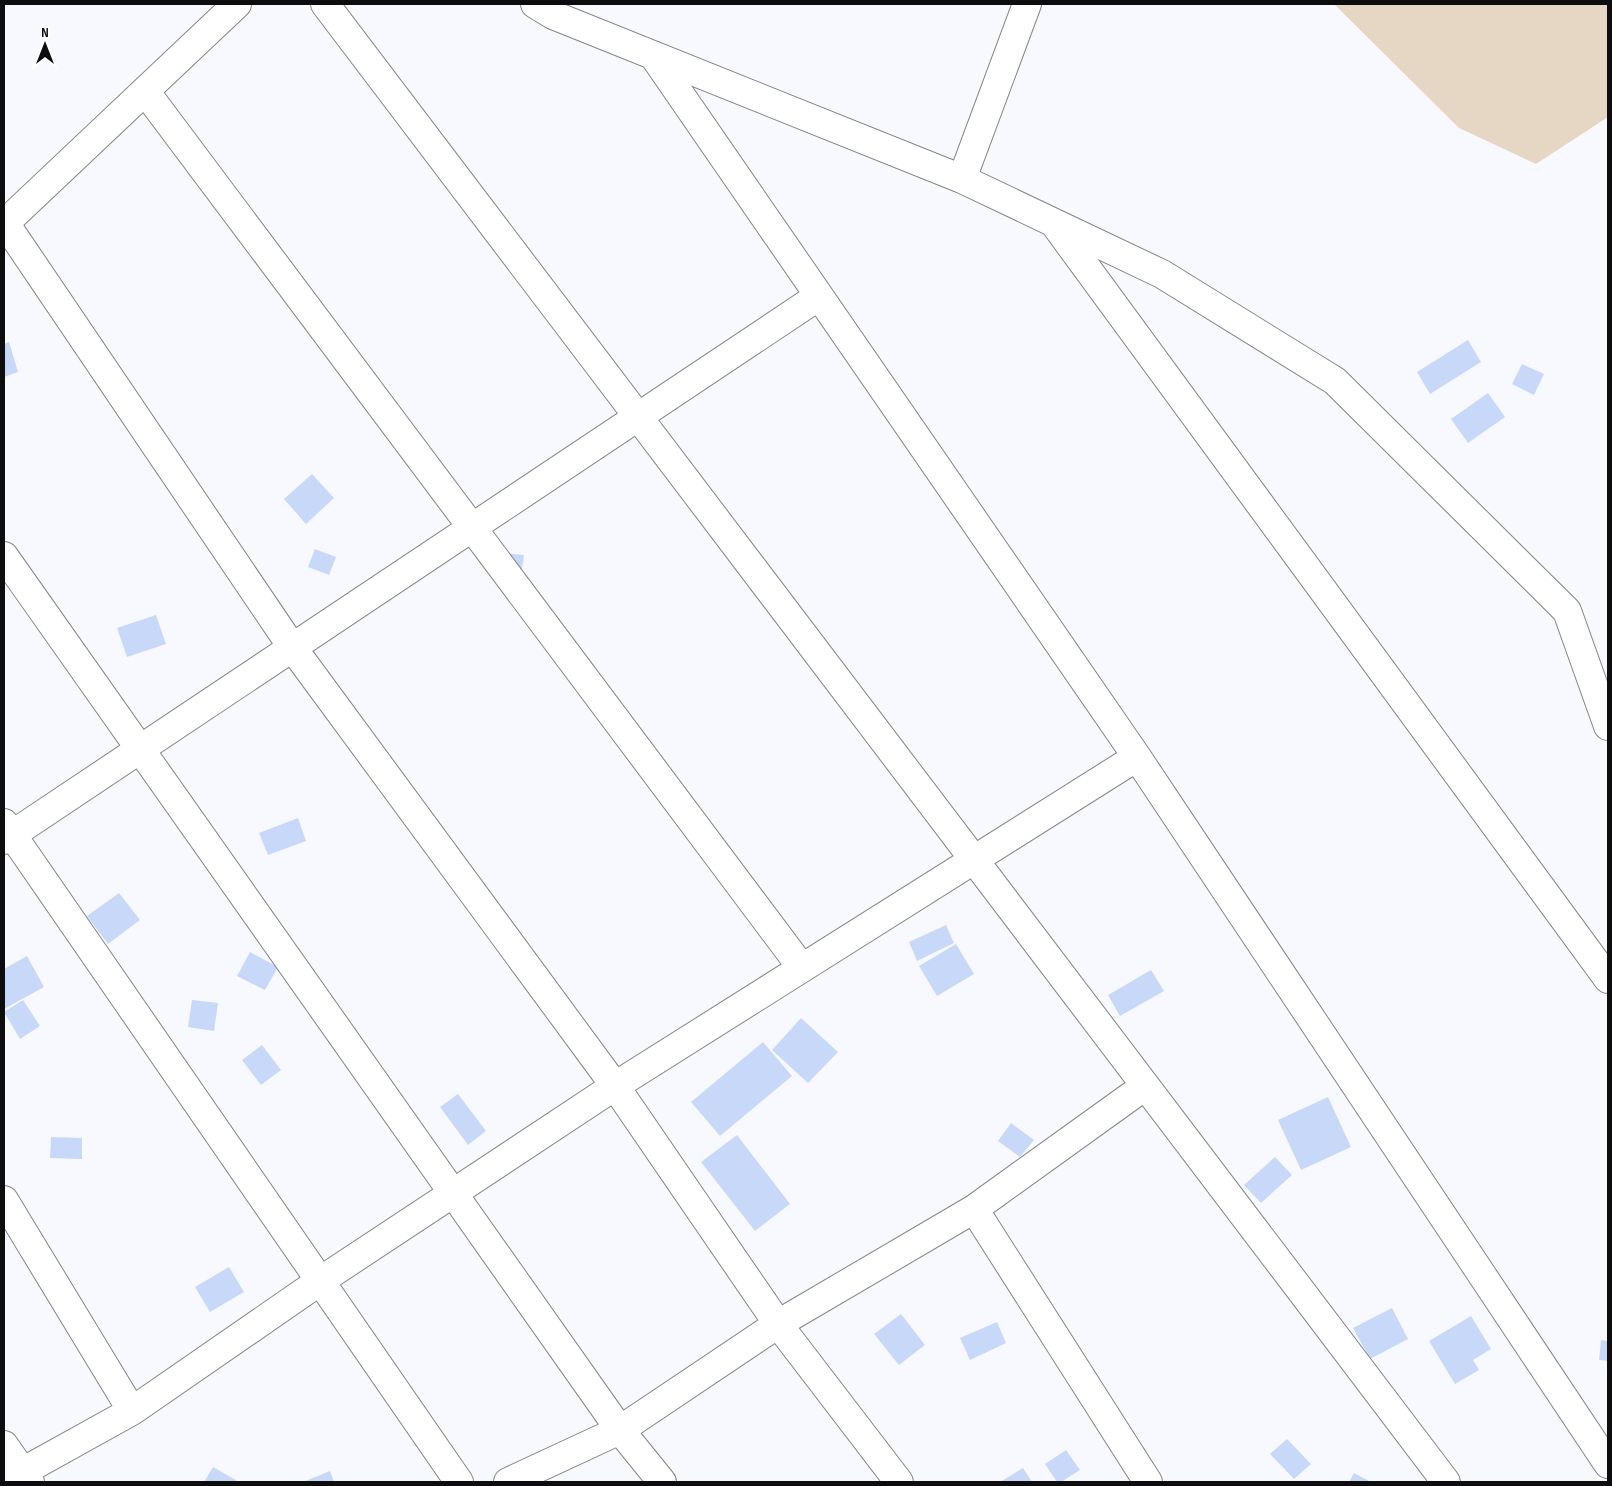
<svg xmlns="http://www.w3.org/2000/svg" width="1612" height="1486" font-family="'Sofia Sans Condensed',sans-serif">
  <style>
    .green { fill: #e6d6c4 }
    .building { fill: #c8d8f9 }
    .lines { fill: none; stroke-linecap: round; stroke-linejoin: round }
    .minor-casing { stroke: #838589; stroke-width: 30 }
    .minor { stroke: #fff; stroke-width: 28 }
  </style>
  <rect width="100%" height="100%" fill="#f7f9fe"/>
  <!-- green -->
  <path class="green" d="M1334,4h274v113l-72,47 -77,-36z"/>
  <!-- building -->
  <path class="building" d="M1468,340l13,22 -51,32 -13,-22z
    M9,342l9,30 -14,5v-33z
    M1522,364l22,10 -10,21 -22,-11z
    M1488,393l17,24 -37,26 -17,-24z
    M312,474l22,24 -28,26 -22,-25z
    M315,549l21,8 -7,18 -21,-8z
    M503,553l21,2 -3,21z
    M156,615l10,29 -39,13 -10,-29z
    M298,818l8,23 -38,14 -9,-22z
    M119,893l21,27 -32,24 -21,-28z
    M946,925l8,18 -37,18 -8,-19z
    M956,944l18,30 -37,22 -18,-30z
    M250,952l28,15 -13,23 -28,-14z
    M27,956l17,31 -40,22v-40z
    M1151,970l13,21 -44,25 -12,-21z
    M23,1000l17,26 -20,13 -16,-27z
    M192,1000l26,3 -4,28 -26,-4z
    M801,1018l37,34 -30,31 -36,-33z
    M763,1042l29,34 -72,60 -29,-34z
    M262,1045l19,25 -20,15 -19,-25z
    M458,1094l28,37 -18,14 -28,-38z
    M1328,1097l23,50 -50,23 -23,-50z
    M1011,1123l23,17 -14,17 -22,-16z
    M737,1135l53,69 -35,27 -54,-69z
    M51,1137l31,1v21l-32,-1z
    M1275,1157l17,18 -31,28 -17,-18z
    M229,1267l15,25 -34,20 -15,-25z
    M1392,1308l16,31 -38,20 -17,-31z
    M901,1314l24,31 -26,20 -25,-31z
    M1471,1316l20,33 -18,11 6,10 -24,14 -26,-43z
    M997,1322l9,21 -36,17 -10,-22z
    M1601,1340l7,1v20l-9,-1z
    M1287,1439l24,25 -17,15 -24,-25z
    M1066,1450l14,20 -19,12h-4l-12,-18z
    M213,1467l23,13 -1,2h-31z
    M1023,1468l9,14h-32z
    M330,1471l4,11h-31z
    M1354,1473l17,9h-22z"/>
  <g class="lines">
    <defs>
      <path id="minor" d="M325,4l1121,1478
        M535,4l18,11 409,164 200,95 173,107 232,230 41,115
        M653,55l484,702 471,707
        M145,91l657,877
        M962,179l65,-175
        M5,223l287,424 323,439 163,238 121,158
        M4,224l233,-220
        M1056,226l552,753
        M4,556l616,874 158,-106 196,-115 174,273
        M4,823l455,659
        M4,840l815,-544
        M4,1200l128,211
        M974,1209l171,-123
        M4,1445l26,37
        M4,1482l128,-71 188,-130 295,-195 522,-329
        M508,1482l112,-52 42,52"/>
    </defs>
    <!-- minor casing -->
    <use href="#minor" class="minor-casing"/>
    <!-- minor -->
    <use href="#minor" class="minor"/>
  </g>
  <!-- border -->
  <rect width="1612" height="1486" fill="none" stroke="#0d0d0f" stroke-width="10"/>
  <!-- north arrow -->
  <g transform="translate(45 45)" stroke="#ffffff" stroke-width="4" paint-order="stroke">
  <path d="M0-4L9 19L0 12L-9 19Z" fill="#0d0d0f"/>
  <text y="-8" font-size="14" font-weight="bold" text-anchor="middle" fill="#0d0d0f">N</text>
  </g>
</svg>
